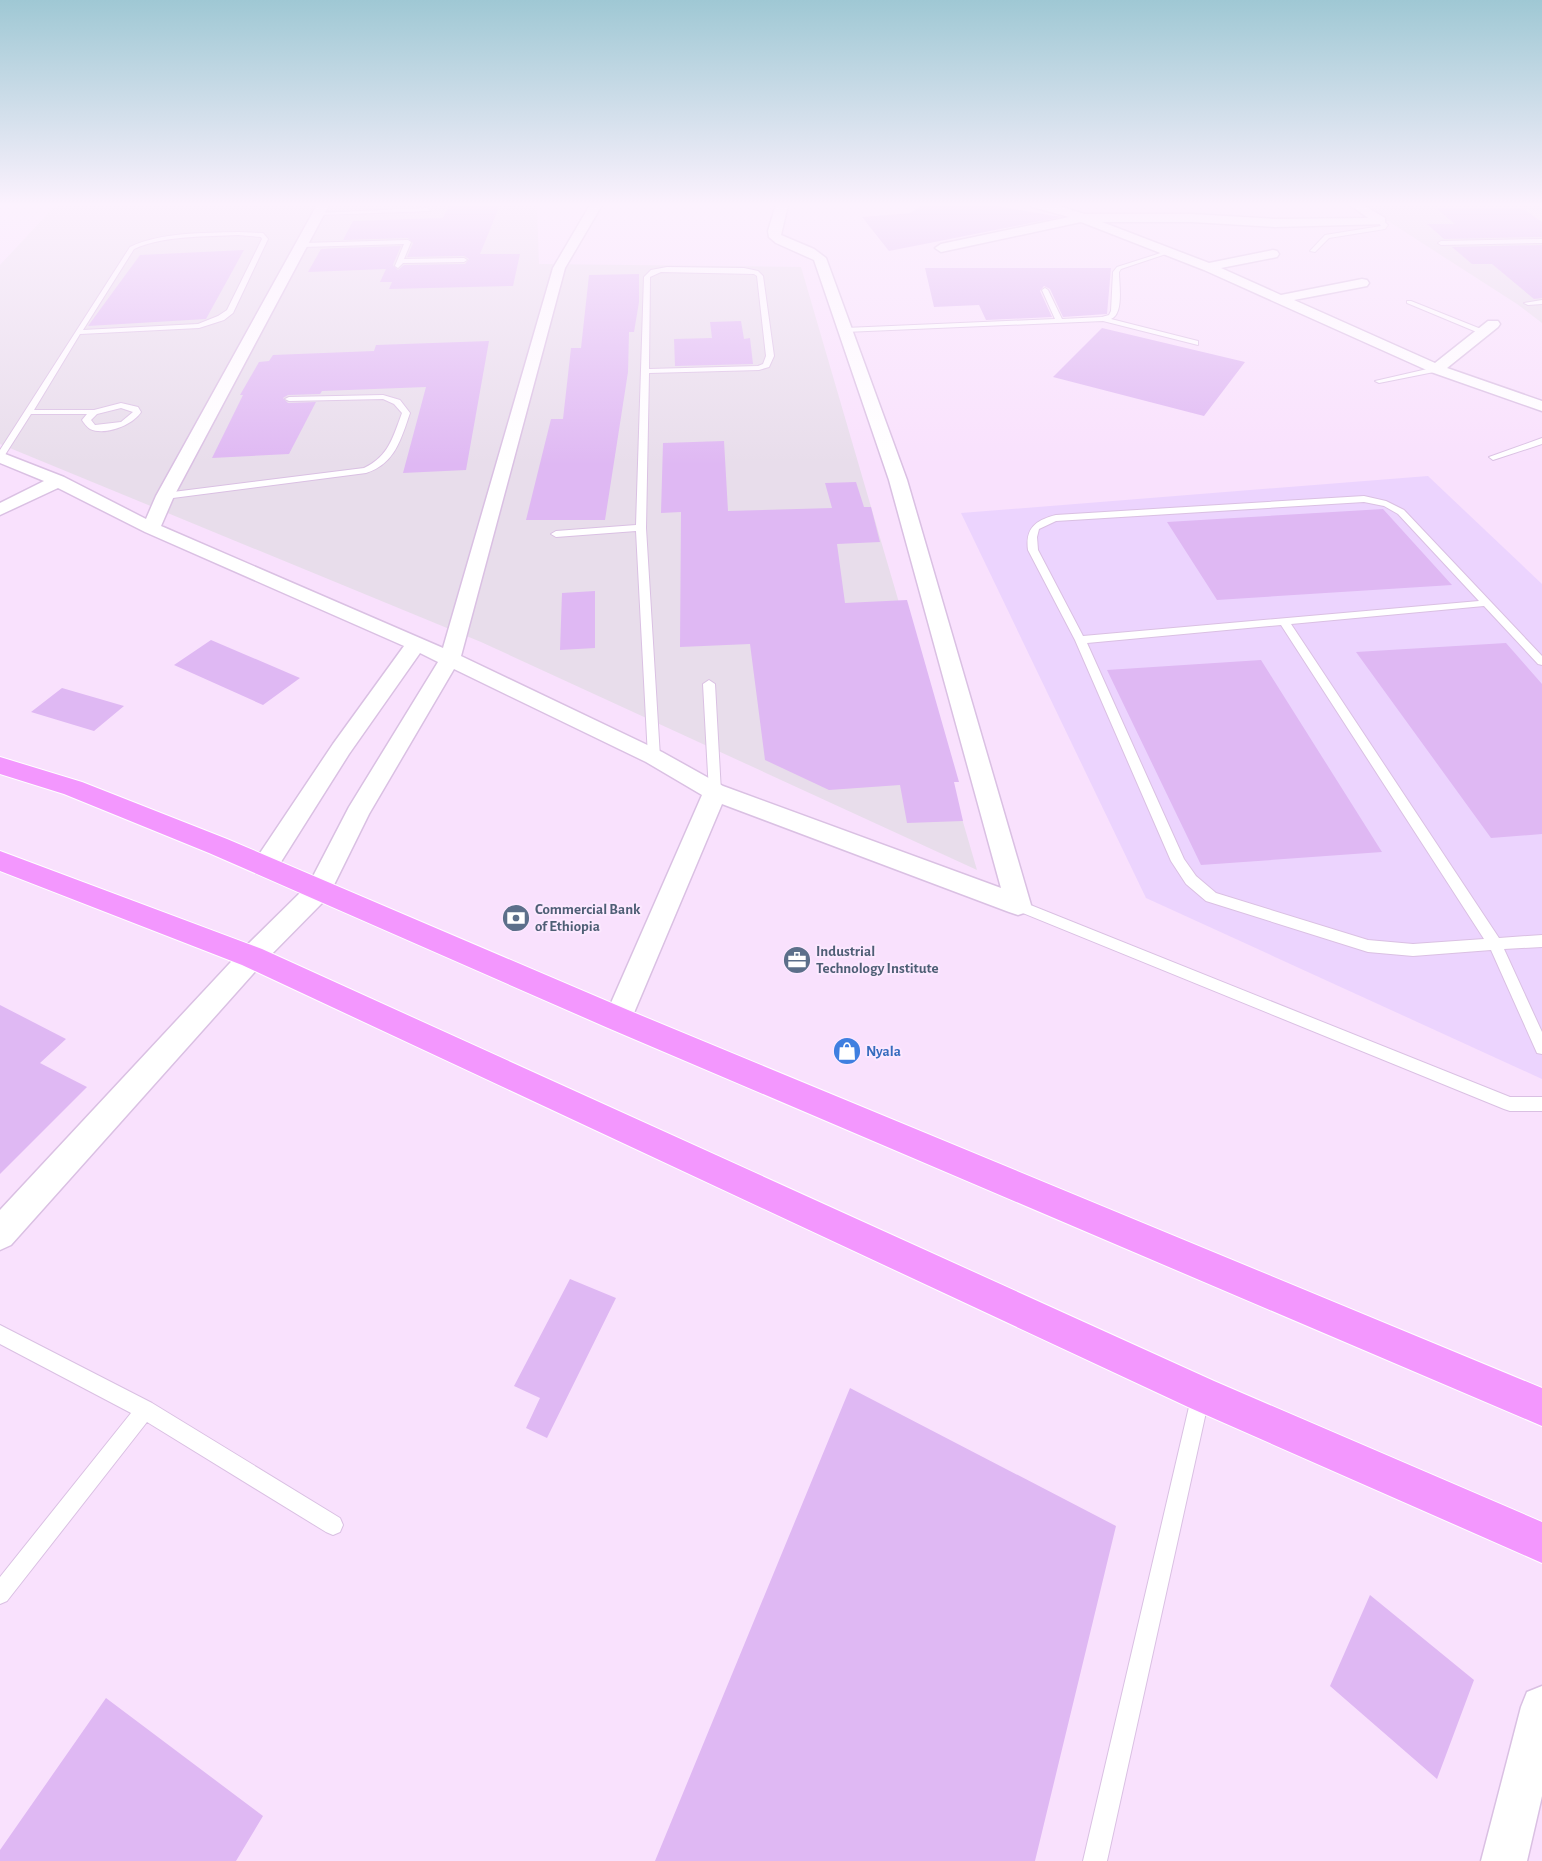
<svg xmlns="http://www.w3.org/2000/svg" width="1542" height="1861" font-family="'Alegreya Sans',sans-serif">
  <style>
    .commercial { fill: #ecd4fe }
    .industrial { fill: #e8ddeb }
    .building { fill: #dfb8f3 }
    .lines { fill: none; stroke-linecap: round; stroke-linejoin: round }
    .service-casing { stroke: #dac0e3; stroke-width: 2 }
    .minor-casing { stroke: #dac0e3; stroke-width: 3 }
    .primary-casing { stroke: #fff; stroke-width: 2 }
    .service { fill: #fff; fill-rule: evenodd }
    .minor { fill: #fff; fill-rule: evenodd }
    .primary { fill: #f397fe; fill-rule: evenodd }
    .labels { text-anchor: middle; dominant-baseline: central; stroke-width: 4; stroke-linejoin: round; paint-order: stroke }
    .service-label { font-size: 15px; font-weight: bold; fill: #4e5e75; stroke: #fce8ff; text-anchor: start }
    .shop-label { font-size: 15px; font-weight: bold; fill: #366cbe; stroke: #fce8ff; text-anchor: start }
  </style>
  <rect width="100%" height="100%" fill="#f9e1fd"/>
  <!-- commercial -->
  <path class="commercial" d="M1428,476l114,108v495l-396,-181 -185,-385z"/>
  <!-- industrial -->
  <path class="industrial" d="M51,205h486l2,59 262,3 176,603 -496,-228 -481,-198v-179l55,-59z
    M1363,205h179v118l-25,-19z"/>
  <!-- building -->
  <path class="building" d="M449,205h51l-20,49h40l-7,32 -124,3 3,-7h-12l6,-13 -78,3 13,-23 18,-1 62,-2 -8,19 5,5 6,-5 61,-1 4,-5 -5,-3 -57,1 6,-14 -5,-5 -65,2 10,-19 90,-3z
    M921,205h70l70,12 -172,34 -27,-34 49,-4z
    M1436,208h86l20,14v15l-98,2 -17,-15h28z
    M1542,245v53l-8,1 -42,-35h-20l-20,-17z
    M244,250l-38,69 -118,7 52,-71z
    M925,268h186l-4,46 -44,3 -13,-28 -6,-3 -4,5 12,26 -66,3 -7,-15 -45,2z
    M639,274v28l-5,30h-5l-1,40 -23,148h-79l25,-101h12l8,-71h10l8,-73z
    M741,321l3,18 6,-1 3,26 -78,2 -1,-27 38,-1 -2,-16z
    M1102,328l143,34 -41,54 -151,-39z
    M489,341l-23,129 -63,3 23,-86 -104,4 -2,3 -32,1 -5,3 5,5 28,-1 -27,52 -77,4 31,-63h-3l19,-33 10,-1 4,-6 101,-4 2,-6z
    M724,441l4,70 104,-3 -7,-25 31,-1 8,25h7l9,35 -43,2 8,59 62,-3 52,182h-5l9,39 -56,2 -7,-38 -71,5 -64,-30 -15,-116 -70,3 1,-135 -20,1 2,-70z
    M1383,509l69,76 -235,15 -50,-78z
    M595,591v57l-35,2 2,-57z
    M211,640l89,38 -37,27 -89,-40z
    M1506,643l36,41v150l-51,4 -135,-186z
    M1261,660l121,192 -181,13 -94,-195z
    M62,688l62,18 -30,25 -63,-19z
    M0,1005l66,34 -26,24 47,24 -87,87z
    M570,1279l46,19 -69,140 -21,-10 14,-30 -26,-12z
    M850,1388l266,138 -81,335h-380z
    M1370,1595l104,85 -37,99 -107,-93z
    M106,1698l157,118 -27,45h-236v-11z"/>
  <g class="lines">
    <defs>
      <path id="service" d="M428,208l2,3 -110,4 -3,-2z
        M1381,219l7,6 -3,4 -56,9 -14,14 -5,-1 15,-16 56,-9 -3,-5z
        M238,232l25,1 5,6 -35,74 -9,7 -25,8 -119,6 -46,76h60l27,-7 17,4 3,5c-8,13 -36,24 -51,17 -3,-2 -6,-6 -8,-9l5,-6h-56l-28,44 -3,1v-9l130,-203c31,-15 74,-14 108,-15zM238,235l23,2 1,2 -35,71 -9,6 -20,8 -115,6 51,-81c30,-14 71,-12 104,-14zM121,408l12,4 -12,10 -26,3 -4,-5 6,-6z
        M1542,239v4l-101,2 -3,-2 3,-2z
        M408,240l3,2 -7,17 60,-1 3,2 -3,2 -61,1 -5,5 -3,-2 9,-22 -101,3 -3,-2 3,-2z
        M1167,251l5,1 -51,17 -2,3c0,12 5,42 -8,47l87,22v4l-95,-24 -258,11 -4,-2 4,-2 210,-9 -13,-29 3,-2 3,2 14,29 40,-2 7,-2 2,-4 2,-39 4,-5z
        M667,267l77,1 14,3 5,5 11,80 -5,11 -10,3 -110,3 -3,155 14,229 -6,4 -6,-4 -12,-226 -80,6 -5,-3 5,-3 80,-6 8,-248 7,-7zM661,272l93,2 3,2 9,80 -3,8 -5,2 -109,3 1,-92z
        M1542,300v4l-14,1 -4,-2z
        M1407,301h4l75,30 -7,2 -72,-30z
        M1436,367h3v4l-60,12 -4,-2z
        M383,395l17,5 10,13c-9,26 -15,51 -44,60l-201,26 -5,-3 5,-3 199,-25c25,-12 29,-31 38,-55l-8,-9 -11,-5 -94,2 -4,-2 4,-2z
        M1542,438v6l-49,16 -4,-3z
        M1364,496l22,5 18,9 138,146v9l-4,-1 -54,-58 -193,18 208,314 43,-3v12l-38,2 38,83v22l-5,-1 -46,-103 -78,6 -45,-4 -162,-51 -20,-17 -15,-23 -96,-221 -47,-90c-3,-22 8,-30 28,-35zM1364,502l20,4 14,8 81,87 -396,35 -45,-86 -1,-13 2,-8 17,-8zM1281,625l203,314 -71,5 -45,-4 -152,-47 -20,-17 -12,-17 -97,-216z
        M709,680l6,4 6,108 -6,4 -6,-4 -6,-108z
        M1018,900l492,197h32v14h-32l-6,-2 -491,-200 -2,-4 2,-4z
        M0,1325l152,78 188,115 3,7 -3,7 -7,3 -7,-3 -179,-110 -140,179 -7,3v-27l131,-164 -131,-69z
        M1201,1385l7,2 2,7 -103,467h-24l109,-467 2,-7z"/>
      <path id="minor" d="M317,205h12l-155,291 -13,30 282,122 110,-380 37,-63h12l-37,63 -104,388 201,96 61,34 278,102 -112,-408 -75,-220 -38,-17 -7,-6 -1,-6 8,-26h12l-7,30 33,14 12,9 81,222 124,425 -4,7 -9,3 -9,-3 -287,-108 -94,223 -10,4 -10,-4 -4,-8 98,-224 -56,-33 -192,-93 -85,145 -41,83 -67,68 -250,280 -11,5v-40l243,-261 66,-65 40,-77 89,-145 -18,-9 -71,101 -75,119 -9,2 -9,-2 -3,-7 3,-7 77,-115 71,-98 -259,-114 -87,-44 -58,27v-12l44,-22 -44,-18v-11l64,25 82,42 10,-23z
        M1031,205l28,1 25,8h108l83,5 93,-1 -18,-13h13l22,13v6l-110,3 -83,-5h-90l107,41 64,-13 4,1 2,3 -2,3 -56,11 60,27 81,-16 5,1 2,3 -2,3 -73,14 141,63 53,-42h10l2,3 -2,3 -51,41 95,33v10l-111,-39 -227,-102 -123,-48 -140,30 -6,-4 6,-4 128,-27 -36,-10z
        M1542,1686v110l-15,65h-46l40,-154 6,-15z"/>
      <path id="primary" d="M0,757l82,25 145,57 401,171 914,378v38l-934,-398 -399,-175 -145,-59 -64,-20z
        M0,851l262,98 952,432 328,141v41l-354,-156 -946,-442 -242,-94z"/>
    </defs>
    <!-- service casing -->
    <use href="#service" class="service-casing"/>
    <!-- minor casing -->
    <use href="#minor" class="minor-casing"/>
    <!-- primary casing -->
    <use href="#primary" class="primary-casing"/>
    <!-- service -->
    <use href="#service" class="service"/>
    <!-- minor -->
    <use href="#minor" class="minor"/>
    <!-- primary -->
    <use href="#primary" class="primary"/>
  </g>
  <!-- sky -->
  <linearGradient id="sky" x2="0" y2="1"><stop stop-color="#9fc8d4"/><stop offset="0.44" stop-color="#fcf2fe"/><stop offset="1" stop-color="#fcf2fe" stop-opacity="0"/></linearGradient>
  <rect width="1542" height="465" fill="url(#sky)"/>
  <!-- icons -->
  <defs>
    <symbol id="bank-disc" viewBox="-11 -11 22 22"><circle r="9.5" fill="#5c6f8a" stroke="#fce8ff"/><path d="M-6-4H6V4H-6ZM0-2.3a2.3 2.3 0 1 0 0 4.6a2.3 2.3 0 1 0 0-4.6Z" fill="#fff"/></symbol>
    <symbol id="office-disc" viewBox="-11 -11 22 22"><circle r="9.5" fill="#5c6f8a" stroke="#fce8ff"/><path d="M-6-3h4V-5.5h4V-3h4V5H-6ZM-1-4.5V-3h2v-1.5ZM-6 0V1H6V0Z" fill="#fff"/></symbol>
    <symbol id="shop-disc" viewBox="-11 -11 22 22"><circle r="9.5" fill="#3f7fe0" stroke="#fce8ff"/><path d="M-5-2.5h2.3a2.7 3.5 0 0 1 5.4 0H5L5.5 6h-11ZM-1.5-2.5h3a1.5 2.3 0 0 0-3 0Z" fill="#fff"/></symbol>
  </defs>
  <g fill-rule="evenodd">
    <use href="#bank-disc" x="500" y="902" width="32" height="32"/>
    <use href="#office-disc" x="781" y="944" width="32" height="32"/>
    <use href="#shop-disc" x="831" y="1035" width="32" height="32"/>
  </g>
  <g class="labels">
    <!-- service labels -->
    <g class="service-label">
      <text x="535" y="909">Commercial Bank<tspan x="535" dy="17">of Ethiopia</tspan></text>
      <text x="816" y="951">Industrial<tspan x="816" dy="17">Technology Institute</tspan></text>
    </g>
    <!-- shop labels -->
    <g class="shop-label">
      <text x="866" y="1051">Nyala</text>
    </g>
  </g>
</svg>
